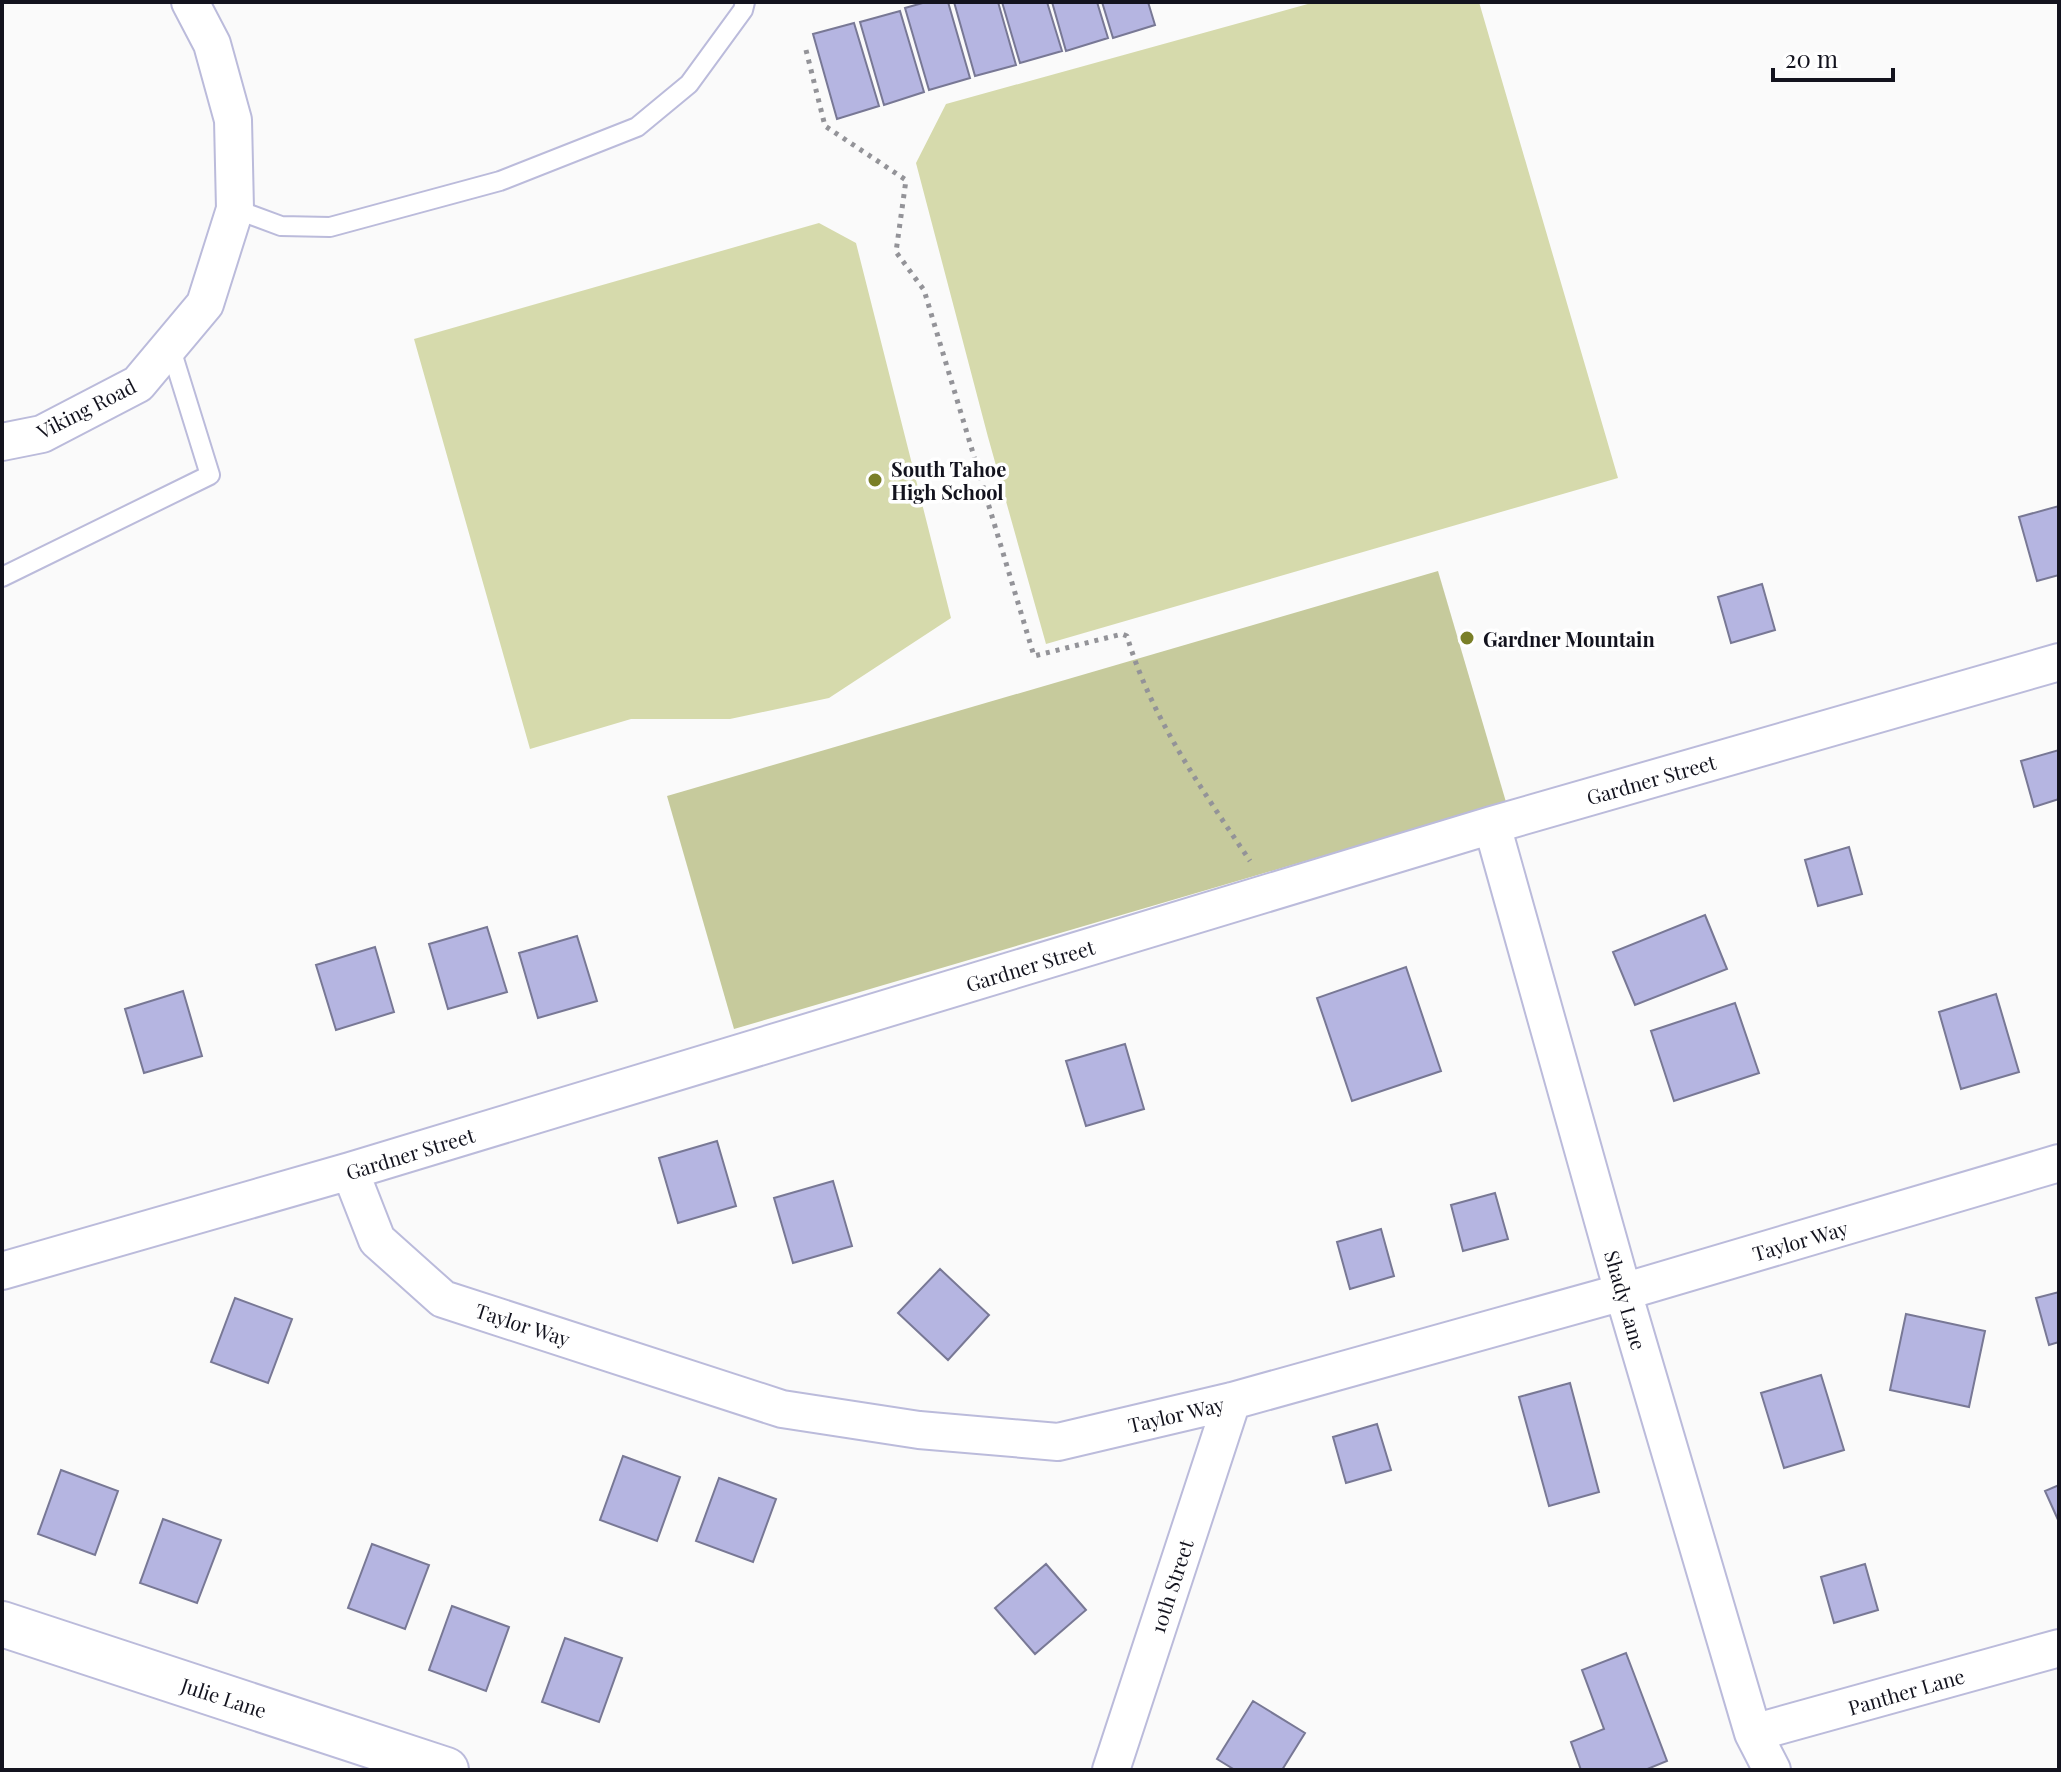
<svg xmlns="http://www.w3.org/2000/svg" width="2061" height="1772" font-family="'Playfair Display',serif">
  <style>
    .green { fill: #d6daac }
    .forest { fill: #c6ca9c }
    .building { fill: #b5b5e1; stroke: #787895; stroke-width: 2 }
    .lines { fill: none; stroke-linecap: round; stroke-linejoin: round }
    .lane-casing { stroke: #bbbbdb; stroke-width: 22 }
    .street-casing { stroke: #bbbbdb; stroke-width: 40 }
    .secondary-casing { stroke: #bbbbdb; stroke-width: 48 }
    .path { stroke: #939398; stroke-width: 5; stroke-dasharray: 4 6; stroke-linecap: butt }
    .lane { stroke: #fff; stroke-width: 18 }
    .street { stroke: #fff; stroke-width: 36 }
    .secondary { stroke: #fff; stroke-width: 44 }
    .poi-dot { fill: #7a7f28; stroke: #fff; stroke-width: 3 }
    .labels { text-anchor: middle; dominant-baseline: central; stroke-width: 7; stroke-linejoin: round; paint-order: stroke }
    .street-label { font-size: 20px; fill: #13131e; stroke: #fff }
    .poi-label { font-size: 20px; font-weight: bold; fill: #13131e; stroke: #fff; text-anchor: start }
  </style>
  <rect width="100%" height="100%" fill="#fafafa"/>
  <!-- green -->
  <path class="green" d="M1315,2h164l139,476 -572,166 -58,-207 -72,-274 30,-59z
    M819,223l37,20 95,375 -122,80 -99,21h-99l-101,30 -116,-410z"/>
  <!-- forest -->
  <path class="forest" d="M1438,571l68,231 -772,227 -67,-233z"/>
  <!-- building -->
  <path class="building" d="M926,2h22l22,76 -41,12 -24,-82z
    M954,2h44l18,63 -41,11z
    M1002,2h45l15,49 -42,12z
    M1052,2h45l11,36 -42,13z
    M1102,2h46l7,23 -42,13z
    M900,11l24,81 -40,13 -24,-83z
    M854,23l25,83 -42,13 -24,-85z
    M2059,506v69l-22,6 -18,-64z
    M1762,584l13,46 -44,13 -13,-46z
    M2059,750v49l-25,8 -13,-46z
    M1849,847l13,47 -44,12 -13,-46z
    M1705,915l22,54 -92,36 -22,-53z
    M487,927l20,65 -59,17 -19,-65z
    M577,936l20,65 -59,17 -19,-65z
    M375,947l19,65 -58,18 -20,-65z
    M1406,967l35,104 -89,30 -35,-103z
    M183,991l19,65 -58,17 -19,-64z
    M1996,994l23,78 -58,17 -22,-77z
    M1735,1003l24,70 -85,28 -23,-70z
    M1125,1044l19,65 -58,17 -20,-65z
    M717,1141l19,65 -58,17 -19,-65z
    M833,1181l19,65 -59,17 -19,-65z
    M1495,1193l13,46 -45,12 -12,-46z
    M1381,1229l13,47 -44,13 -13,-47z
    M940,1269l49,46 -41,45 -50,-47z
    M2059,1292v50l-10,3 -13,-47z
    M235,1298l57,21 -24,64 -57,-21z
    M1906,1314l79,17 -16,76 -79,-17z
    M1821,1375l23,75 -60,18 -23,-75z
    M1570,1383l29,109 -50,14 -30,-109z
    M1377,1424l14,46 -45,13 -13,-46z
    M623,1456l57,21 -23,64 -57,-21z
    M61,1470l57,21 -23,64 -57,-21z
    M719,1478l57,21 -23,63 -57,-21z
    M2059,1485v37l-14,-31z
    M163,1519l58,21 -24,63 -57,-20z
    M372,1544l57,21 -24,64 -57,-21z
    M1046,1564l40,46 -51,44 -40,-46z
    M1865,1564l13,46 -44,13 -13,-46z
    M452,1606l57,21 -23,64 -57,-21z
    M565,1638l57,20 -23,64 -57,-20z
    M1626,1653l41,108 -22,9h-64l-10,-28 33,-13 -22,-59z
    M1253,1701l52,32 -23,37h-47l-18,-11z"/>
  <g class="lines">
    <defs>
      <path id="lane" d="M235,209l46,17 49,1 170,-46 137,-54 52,-43 54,-74 2,-8
        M2,577l208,-102 -40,-129"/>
      <path id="street" d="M2,442l40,-8 96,-50 67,-80 30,-95 -2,-89 -21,-76 -22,-42
        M1492,825l131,467 130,441 19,37
        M350,1171l27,69 66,59 339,110 137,21 139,12 174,-41 391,-109 436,-129
        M2,1271l348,-100 1142,-346 567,-163
        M1753,1733l306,-85
        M1111,1770l121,-369"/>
      <path id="secondary" d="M2,1624l444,146"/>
    </defs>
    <!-- lane casing -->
    <use href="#lane" class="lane-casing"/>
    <!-- street casing -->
    <use href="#street" class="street-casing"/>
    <!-- secondary casing -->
    <use href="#secondary" class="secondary-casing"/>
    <!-- path -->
    <path class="path" d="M806,50l19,76 81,54 -10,72 28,38 110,366 88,-22 5,2c24,82 76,155 123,225"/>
    <!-- lane -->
    <use href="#lane" class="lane"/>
    <!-- street -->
    <use href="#street" class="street"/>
    <!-- secondary -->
    <use href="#secondary" class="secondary"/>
  </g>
  <!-- markers -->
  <g class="poi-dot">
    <circle cx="875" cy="480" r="8"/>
    <circle cx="1467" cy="638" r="8"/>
  </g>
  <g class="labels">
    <!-- street labels -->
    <g class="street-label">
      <text transform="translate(86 408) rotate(-27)">Viking Road</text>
      <text transform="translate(1651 779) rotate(-16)">Gardner Street</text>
      <text transform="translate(1030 965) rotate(-17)">Gardner Street</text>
      <text transform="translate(410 1153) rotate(-17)">Gardner Street</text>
      <text transform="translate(1800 1240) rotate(-16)">Taylor Way</text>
      <text transform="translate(1626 1300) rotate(74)">Shady Lane</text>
      <text transform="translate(523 1324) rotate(18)">Taylor Way</text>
      <text transform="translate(1176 1414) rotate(-13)">Taylor Way</text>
      <text transform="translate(1171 1586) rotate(-72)">10th Street</text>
      <text transform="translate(1906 1691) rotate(-16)">Panther Lane</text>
      <text transform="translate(224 1697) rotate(18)">Julie Lane</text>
    </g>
    <!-- poi labels -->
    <g class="poi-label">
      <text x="891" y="468">South Tahoe<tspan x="891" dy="23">High School</tspan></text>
      <text x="1483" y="638">Gardner Mountain</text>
    </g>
  </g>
  <!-- border -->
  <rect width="2061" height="1772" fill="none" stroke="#13131e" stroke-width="8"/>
  <!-- scale -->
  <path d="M1773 68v12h120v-12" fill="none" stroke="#13131e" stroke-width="4"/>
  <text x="1785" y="68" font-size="24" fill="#13131e" stroke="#ffffff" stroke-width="6" paint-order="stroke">20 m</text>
</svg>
